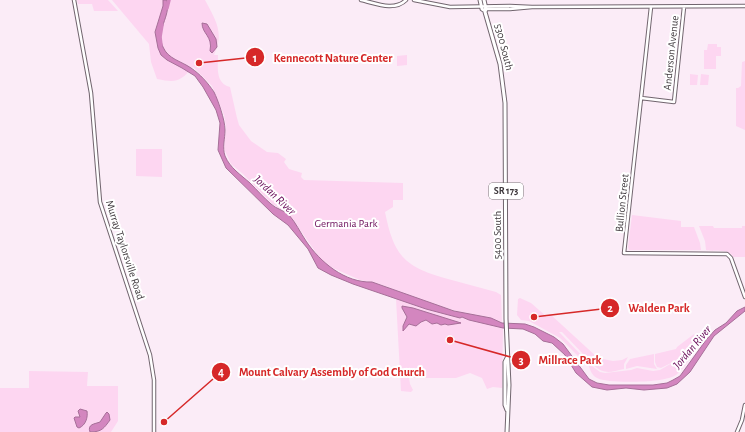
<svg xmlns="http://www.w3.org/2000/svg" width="745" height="432" font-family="'Alegreya Sans',sans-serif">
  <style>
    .green { fill: #fdd6f1 }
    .water { fill: #d386bf; stroke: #a66f98 }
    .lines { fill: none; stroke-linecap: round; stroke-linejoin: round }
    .river { stroke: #d386bf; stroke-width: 3.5 }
    .secondary-casing { stroke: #71656e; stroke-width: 4.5 }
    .primary-casing { stroke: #71656e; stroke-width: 5 }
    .secondary { stroke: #fff; stroke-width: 2.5 }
    .primary { stroke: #fff; stroke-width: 3 }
    .labels { text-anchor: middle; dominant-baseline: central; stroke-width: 4; stroke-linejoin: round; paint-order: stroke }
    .shield { fill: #fff; stroke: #787476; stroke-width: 1 }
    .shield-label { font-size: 10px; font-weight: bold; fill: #3e383c }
    .street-label { font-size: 11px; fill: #3e383c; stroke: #fff }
    .park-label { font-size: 11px; fill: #6d115c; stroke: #fff }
    .water-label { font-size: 12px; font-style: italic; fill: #670857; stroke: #fff }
    .leader { fill: none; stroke: #d62828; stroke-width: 1.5 }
    .callout-dot { fill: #d62828; stroke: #fff; stroke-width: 1.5 }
    .mark-label { font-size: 12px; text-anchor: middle; font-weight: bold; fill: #fff }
    .callout-label { font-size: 12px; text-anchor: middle; font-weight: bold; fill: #d62828; stroke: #fff; stroke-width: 4; stroke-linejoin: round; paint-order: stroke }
  </style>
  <rect width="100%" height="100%" fill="#fbecf7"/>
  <!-- green -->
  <path class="green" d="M77,0h31l10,11h-24l-2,-7h-14z
    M112,0h93c10,19 20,33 9,55h4c0,12 -3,28 12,32l7,31 2,7 12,16 16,11 11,1 8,6 -2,3 5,7 13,4 -1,4 3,3 99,3v17h-10v7l-8,5c9,45 20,55 63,67 16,4 32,9 48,13l5,3 1,27 -14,-4 -22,-4 -42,-13 -42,-16 -22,-5 -36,-16 -35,-50 -17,-10 -29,-30 -12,-10 -7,-15 2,-22 -2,-12 -12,-29 -19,-19c-13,15 -17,16 -36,12l-6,-17 -2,-18z
    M708,44h9v3h4v9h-5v13h-12v-19h3z
    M407,55v10l-10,1v-10z
    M745,61v69l-9,-4v-38h2l3,-2 1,-24z
    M690,74l8,1 -1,10h-7z
    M701,74l8,1 -1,10h-8z
    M136,149h26v28l-26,-1z
    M632,215l49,6v6h13l6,16 1,7h-72l-1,-3z
    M699,226h14l1,2h28v-2h3v31h-12c-4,-9 -20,-5 -27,-7l-1,-9z
    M520,298l11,5 16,14 3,-3 48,44 15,3 9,-1 6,-3 -4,7v5c-14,3 -19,6 -31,-4 -4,-3 -7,-6 -9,-10l-22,-23h-3l26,27 -7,-3 -18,-18 -31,-17 -8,-1 -4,-5 1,-16z
    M396,299l64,19 2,-1 41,11 -1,60 -9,-1 -6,2 -5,-11 -12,-5 -14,5h-47l1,6 3,6 -2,2 -10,-1z
    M705,329l2,1c-4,4 -6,9 -8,13 -7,12 -13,24 -23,32 -10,8 -68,9 -79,3 -6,-3 -7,-9 -9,-15l12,9 5,1 26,-3 6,-2 16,3 7,-1 24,-14z
    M694,334l-1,10 -9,10 -7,6 -16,8 -4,-1 -2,-5v-8l21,-5 1,-2z
    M654,354v10l3,5 -20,-3 -11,3v-4l4,-6z
    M29,371l59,1 -1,14h31v35l-7,11h-111v-44h29z"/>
  <!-- water -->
  <path class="water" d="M163,0h4c4,17 -12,30 -4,47 5,12 18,14 28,21 9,6 17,15 23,24 4,8 11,28 11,38 0,9 -3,17 0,26 5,12 16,19 25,27 7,7 14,15 21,21 5,5 13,6 18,11 7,8 11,17 17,26 14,21 39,42 66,41l82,29 37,7 11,5 23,1 9,3 20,10 9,7 26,35 8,4 12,2h44l14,-2 6,-3 7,-4 26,-36 9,-10 11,-7 11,-12 8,-4v4l-31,25 -24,36 -13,12 -10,4 -23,2 -18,-2 -19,2 -15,-3 -16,-14 -11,-18 -13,-12 -9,-2 -8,-7 -12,-5 -20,-1 -34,-8 -7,-3 -2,1 -34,-9 -73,-25 -22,-9 -13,-7 -10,-19 -20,-24 -15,-11 -47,-46 -8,-18 2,-27 -4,-13 -13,-23 -8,-11 -13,-8 -15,-8 -6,-5 -3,-7 -3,-16 8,-26z
    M202,23l5,1 9,15 1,8 -5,6 -2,-2c3,-15 -8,-17 -8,-28z
    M402,306l11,2 48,15 -13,2 -3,-1 -4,1 -4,-2 -5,1 -6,-4 -5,2 -5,4 -7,-2 -6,7v-5l4,-9 -5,-9z
    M80,409l7,2c1,6 -1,14 -8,17l-2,-1 -3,-9 1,-1h5l-2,-6z
    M107,412l2,2 1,6c-6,8 -8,12 -20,12 -3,-8 5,-8 10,-10l6,-9z"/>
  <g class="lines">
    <!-- river -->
    <path class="river" d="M167,8l2,-8
      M161,45l-1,-8 2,-12"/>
    <defs>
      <path id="secondary" d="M74,0l17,93 9,109 50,153 4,25v52
        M361,0c14,3 33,12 45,0
        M414,0l36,7 60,-1 22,1 213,-1
        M651,7l-27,246 103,1 4,4 14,39
        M485,9h25l22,-2
        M641,98l33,4 10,-95
        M737,432l5,-12 3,-15"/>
      <path id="primary" d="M480,0l2,9 3,2
        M484,0l2,9 -1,3 15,52 5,39 1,216 3,66 -2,47
        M507,410l-2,-5v-43l2,-4"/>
    </defs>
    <!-- secondary casing -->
    <use href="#secondary" class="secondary-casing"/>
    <!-- primary casing -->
    <use href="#primary" class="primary-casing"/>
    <!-- secondary -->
    <use href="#secondary" class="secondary"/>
    <!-- primary -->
    <use href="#primary" class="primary"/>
  </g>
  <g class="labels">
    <!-- shield labels -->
    <rect class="shield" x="489" y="183" width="34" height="16" rx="3"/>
    <g class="shield-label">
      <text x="506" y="191">SR 173</text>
    </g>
    <!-- street labels -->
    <g class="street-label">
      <text transform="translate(504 47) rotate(76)">5300 South</text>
      <text transform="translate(671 53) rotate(-84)">Anderson Avenue</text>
      <text transform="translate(622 203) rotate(-84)">Bullion Street</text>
      <text transform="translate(497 235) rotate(-90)">5400 South</text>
      <text transform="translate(125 250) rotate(72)">Murray Taylorsville Road</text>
    </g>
    <!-- park labels -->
    <g class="park-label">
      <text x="346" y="223">Germania Park</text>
    </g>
    <!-- water labels -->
    <g class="water-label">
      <text transform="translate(275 195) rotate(43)">Jordan River</text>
      <text transform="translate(692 347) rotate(-50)">Jordan River</text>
    </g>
  </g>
  <!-- callouts -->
  <path class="leader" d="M199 63L255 57M534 317L610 308M450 340L521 360M164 422L221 372"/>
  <g class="callout-dot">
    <circle cx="199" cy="63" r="4"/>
    <circle cx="534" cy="317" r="4"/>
    <circle cx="450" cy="340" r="4"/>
    <circle cx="164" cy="422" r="4"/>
    <circle cx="255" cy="57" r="10"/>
    <circle cx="610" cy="308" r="10"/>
    <circle cx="521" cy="360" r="10"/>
    <circle cx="221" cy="372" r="10"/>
  </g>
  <g class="mark-label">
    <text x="255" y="62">1</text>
    <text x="610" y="312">2</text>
    <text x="521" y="364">3</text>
    <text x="221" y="376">4</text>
  </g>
  <g class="callout-label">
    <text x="333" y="62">Kennecott Nature Center</text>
    <text x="659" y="312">Walden Park</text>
    <text x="570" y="364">Millrace Park</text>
    <text x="332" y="376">Mount Calvary Assembly of God Church</text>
  </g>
</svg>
